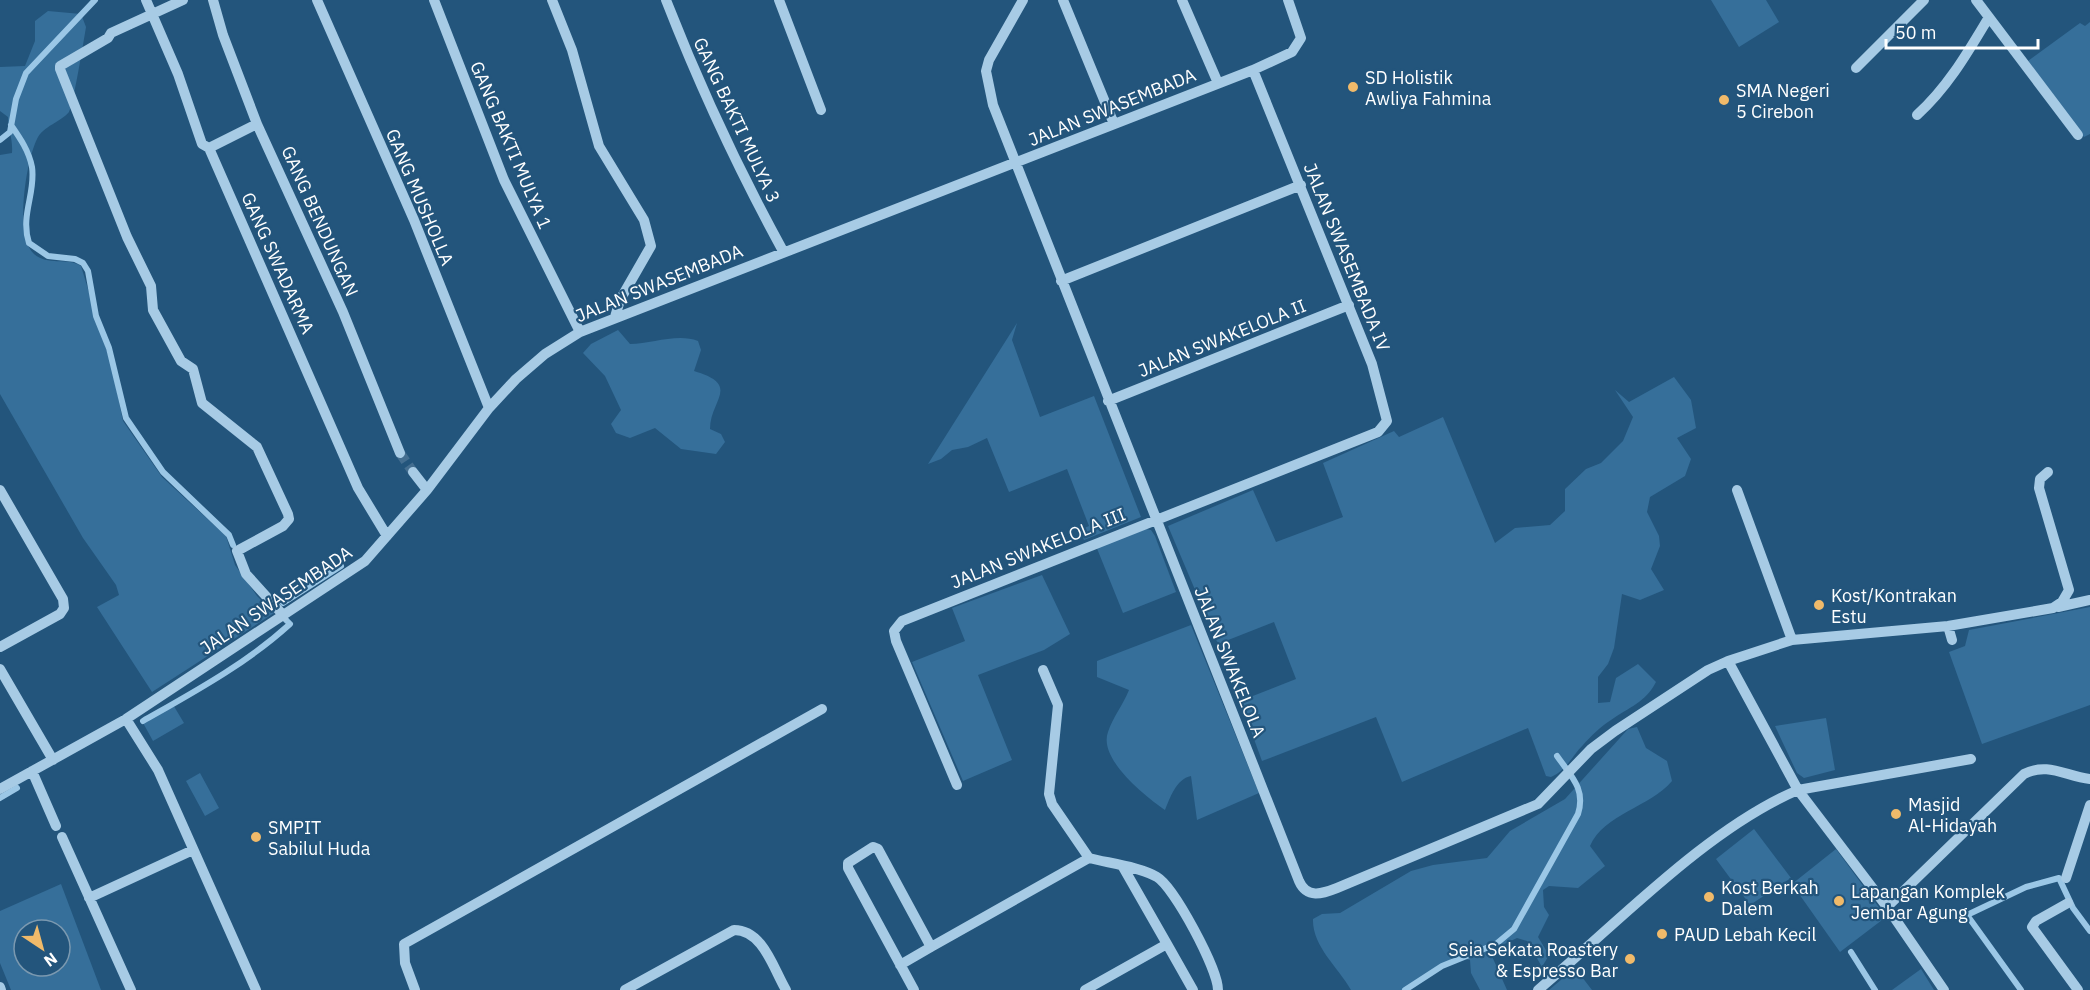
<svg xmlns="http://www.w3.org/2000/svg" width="2090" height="990" font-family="'IBM Plex Sans',sans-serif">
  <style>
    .green { fill: #366f9a; fill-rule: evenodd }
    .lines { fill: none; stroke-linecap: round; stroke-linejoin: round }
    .stream { stroke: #9bc7e6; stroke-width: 6 }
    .minor-tunnel { stroke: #446e90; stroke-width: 10; stroke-dasharray: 10 5; stroke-linecap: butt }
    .minor { stroke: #a7cbe5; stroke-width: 10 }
    .poi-dot { fill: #f0ba6a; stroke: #23557c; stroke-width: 2 }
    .labels { text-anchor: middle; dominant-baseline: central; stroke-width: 4.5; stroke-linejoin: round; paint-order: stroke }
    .poi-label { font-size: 18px; fill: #fff; stroke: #23557c; text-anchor: start }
    .street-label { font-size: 18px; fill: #fff; stroke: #23557c }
  </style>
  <rect width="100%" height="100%" fill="#23557c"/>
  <!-- green -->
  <path class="green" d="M1711,0h55l13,22 -40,25z
    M48,11l33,3 5,13c-2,12 -13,80 -17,85 -8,10 -26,14 -32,27 -11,22 -23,97 -3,115 13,12 34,3 47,12l31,102 11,53 39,56 64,59 9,29 22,31 17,17 -122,79 -55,-85 22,-12 -3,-10 -33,-47 -83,-144v-239l12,-2c1,-16 -4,-22 -4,-36l-8,-6v-44l25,-1 10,-25v-20z
    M2090,22v112l-6,3 -56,-76 52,-38 5,3z
    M1017,323l-5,17 28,77 54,-21 47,121 -57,23 -4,-10 9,-4 -22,-57 -58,23 -22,-54 -19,9 -16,3 -11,9 -13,5z
    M618,330l12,14c22,0 47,-11 68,-3l3,9 -7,21c48,14 16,29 16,58l11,5 4,8 -9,12 -35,-5 -26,-21 -25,10 -14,-5 -5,-9 10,-14 -16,-34 -22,-23 8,-9z
    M1674,377l17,23 5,28 -19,10 14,21 -6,17 -35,21 -3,15 12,24 1,10 -9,23 13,21 -24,10 -18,-6 -8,54 -6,16 -10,13v26l12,-1 6,-24 22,-14 18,18c-11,21 -27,25 -45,38 -10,6 -20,16 -28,25 -12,12 -16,25 -32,32l-5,-1 -18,-48 -126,54 -26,-65 -114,44 -22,-60 56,-22 -22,-57 -56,22 -50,-118 85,-36 23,52 67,-25 -20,-54 71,-32 5,6 44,-20 52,126 20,-15 35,-3 15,-14v-22l21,-20 15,-6 22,-22 10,-24 -18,-27 14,12z
    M1146,529l5,1 4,6 21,56 -53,21 -27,-67z
    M1042,575l28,59 -26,16 -66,25 34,85 -49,21 -51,-119 53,-21 -13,-33z
    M2090,607v98l-108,39 -33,-92 16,-6 4,-16z
    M1191,625l68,168 -62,27 -6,-44c-15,3 -21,22 -26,34 -19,-13 -67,-51 -57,-78 5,-15 15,-27 21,-42l-32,-13v-16z
    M172,703l12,20 -31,18 -11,-20z
    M1826,718l9,52 -31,8 -7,-5 -22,-47z
    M1637,727l9,21 21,13 5,20c-22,26 -68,33 -82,65l15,20 -27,22 -29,-2 -6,4 1,17 5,8 -11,22 11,18 -7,12 -15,-26 -10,-3 -19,9 -7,7 16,36h-27l-9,-17 -1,-13 -16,-3 -48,33h-55c-13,-23 -39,-44 -38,-71l9,-5 18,-1 71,-42 22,-6 54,-7 23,-27 55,-32 63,-70z
    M200,773l19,35 -14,8 -19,-35z
    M1754,829l37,49 -41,27 -34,-46z
    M1836,849l50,68 -46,35 -48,-68z
    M61,884l40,106h-90l-11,-27v-52zM24,930h36v36h-36z
    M1575,968l17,22h-43z
    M1921,969l13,21h-42z"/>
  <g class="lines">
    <!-- stream -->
    <path class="stream" d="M11,125c9,13 18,26 21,42 4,26 -12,48 -3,76l19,13 27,3 8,4 5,8 8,45 13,32 17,70 37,54 66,63 4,10
      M0,140l10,-8 6,-33 10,-26 69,-73
      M283,603l58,-37
      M143,721c51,-29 103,-57 147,-97l-5,-5
      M0,798l17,-10
      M1851,952l24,38
      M1405,990l37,-24 54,-22 18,-15 64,-115c8,-25 -7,-38 -21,-58
      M2021,990l-54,-75 59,-28 33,-9 14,30 17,23"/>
    <!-- minor-tunnel -->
    <path class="minor-tunnel" d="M400,453l13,19"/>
    <!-- minor -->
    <path class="minor" d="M146,0l32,74 24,70 7,4 149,340 29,48
      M183,0l-72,33 -3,5 -48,28v3l67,168 24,49 2,24 28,51 12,8 9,34 55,44 31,67 1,5 -6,7 -46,25 9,23 38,42
      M213,0l10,35 34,89 86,188 57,141
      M317,0l97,220 75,188
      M434,0l70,180 76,152
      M552,0l20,50 27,96 45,74 7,26 -31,54 -5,17
      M666,0c34,87 72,169 117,251
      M779,0l42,110
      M1023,0l-34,60 -3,11 7,34 306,776c8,18 23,13 38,7l201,-84 53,-55 24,-18 93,-61 20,-9 64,-21 156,-14 105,-18 9,-6 7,-12 -30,-102 1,-9 8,-7
      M1063,0l51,124
      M1182,0l36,83
      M1976,0l102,135
      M1856,68l68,-68
      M1917,115c31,-28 51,-63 72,-98
      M209,148l48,-24
      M1061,281l240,-96
      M1108,401l241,-96
      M413,472l14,18
      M0,490l63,109 1,9 -4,6 -60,33
      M1737,490l55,150
      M2058,607l32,-7
      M1948,626l4,14
      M1728,661l70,129 173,-31
      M0,669l53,91
      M1043,670l15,35 -9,89 3,10 37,54c19,5 52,9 68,19 17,10 61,92 61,113
      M126,719l32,51 98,220
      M32,771l24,55
      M957,785l-61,-144 -2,-10 8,-10 476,-189 9,-11 -15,-57 -119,-294
      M0,789l126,-70 239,-158 62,-71 62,-82 27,-29 29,-25 35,-22 673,-262 39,-18 9,-14 -13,-38
      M62,837l69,153
      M2066,878l24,-73
      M89,898l104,-48
      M2068,903l-32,18 -4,6 46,63
      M1167,944l26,46
      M900,965l31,-18
      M0,987l1,3
      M415,990l-10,-27 -1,-19 418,-235
      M625,990l109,-60c29,0 39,38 52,60
      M914,990l-66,-122v-5l25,-16 5,2 53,98 158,-89
      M1085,990l82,-46 -44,-77
      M1538,990c77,-64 168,-161 260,-200l89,117
      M1944,990l-57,-83 137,-133c24,-12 41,2 66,5"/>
  </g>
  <!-- markers -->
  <g class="poi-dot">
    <circle cx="1353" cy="87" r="6"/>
    <circle cx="1724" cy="100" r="6"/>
    <circle cx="1819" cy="605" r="6"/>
    <circle cx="1896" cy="814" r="6"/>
    <circle cx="256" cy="837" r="6"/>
    <circle cx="1709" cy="897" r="6"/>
    <circle cx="1839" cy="901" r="6"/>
    <circle cx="1662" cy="934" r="6"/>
    <circle cx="1630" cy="959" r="6"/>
  </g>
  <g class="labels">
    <!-- poi labels -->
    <g class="poi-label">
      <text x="1365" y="77">SD Holistik<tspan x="1365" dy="21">Awliya Fahmina</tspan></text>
      <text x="1736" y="90">SMA Negeri<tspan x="1736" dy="21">5 Cirebon</tspan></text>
      <text x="1831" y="595">Kost/Kontrakan<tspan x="1831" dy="21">Estu</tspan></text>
      <text x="1908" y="804">Masjid<tspan x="1908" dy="21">Al-Hidayah</tspan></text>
      <text x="268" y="827">SMPIT<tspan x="268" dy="21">Sabilul Huda</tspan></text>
      <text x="1721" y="887">Kost Berkah<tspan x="1721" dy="21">Dalem</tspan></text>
      <text x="1851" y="891">Lapangan Komplek<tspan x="1851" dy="21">Jembar Agung</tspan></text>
      <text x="1674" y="934">PAUD Lebah Kecil</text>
      <text x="1618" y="949" text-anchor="end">Seia Sekata Roastery<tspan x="1618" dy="21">&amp; Espresso Bar</tspan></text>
    </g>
    <!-- street labels -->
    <g class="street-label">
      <text transform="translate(1112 107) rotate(-22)">JALAN SWASEMBADA</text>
      <text transform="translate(737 120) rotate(65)">GANG BAKTI MULYA 3</text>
      <text transform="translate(511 145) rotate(67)">GANG BAKTI MULYA 1</text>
      <text transform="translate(420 197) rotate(67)">GANG MUSHOLLA</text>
      <text transform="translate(320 221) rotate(66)">GANG BENDUNGAN</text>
      <text transform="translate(1347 257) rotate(68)">JALAN SWASEMBADA IV</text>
      <text transform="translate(278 263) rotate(66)">GANG SWADARMA</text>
      <text transform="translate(659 283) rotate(-22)">JALAN SWASEMBADA</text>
      <text transform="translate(1222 338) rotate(-22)">JALAN SWAKELOLA II</text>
      <text transform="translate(1038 548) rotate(-22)">JALAN SWAKELOLA III</text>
      <text transform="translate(276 600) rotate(-34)">JALAN SWASEMBADA</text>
      <text transform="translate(1230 662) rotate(68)">JALAN SWAKELOLA</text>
    </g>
  </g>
  <!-- north arrow -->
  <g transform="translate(42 948) rotate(144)"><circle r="28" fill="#23557c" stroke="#7b99b0" stroke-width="1.5"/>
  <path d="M0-4.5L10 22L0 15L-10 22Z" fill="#f0ba6a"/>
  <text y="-9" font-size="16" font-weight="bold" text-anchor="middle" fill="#ffffff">N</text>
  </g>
  <!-- scale -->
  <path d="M1886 39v9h152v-9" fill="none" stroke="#ffffff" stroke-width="3"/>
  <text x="1895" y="39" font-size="18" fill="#ffffff" stroke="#23557c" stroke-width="4.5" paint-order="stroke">50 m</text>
</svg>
